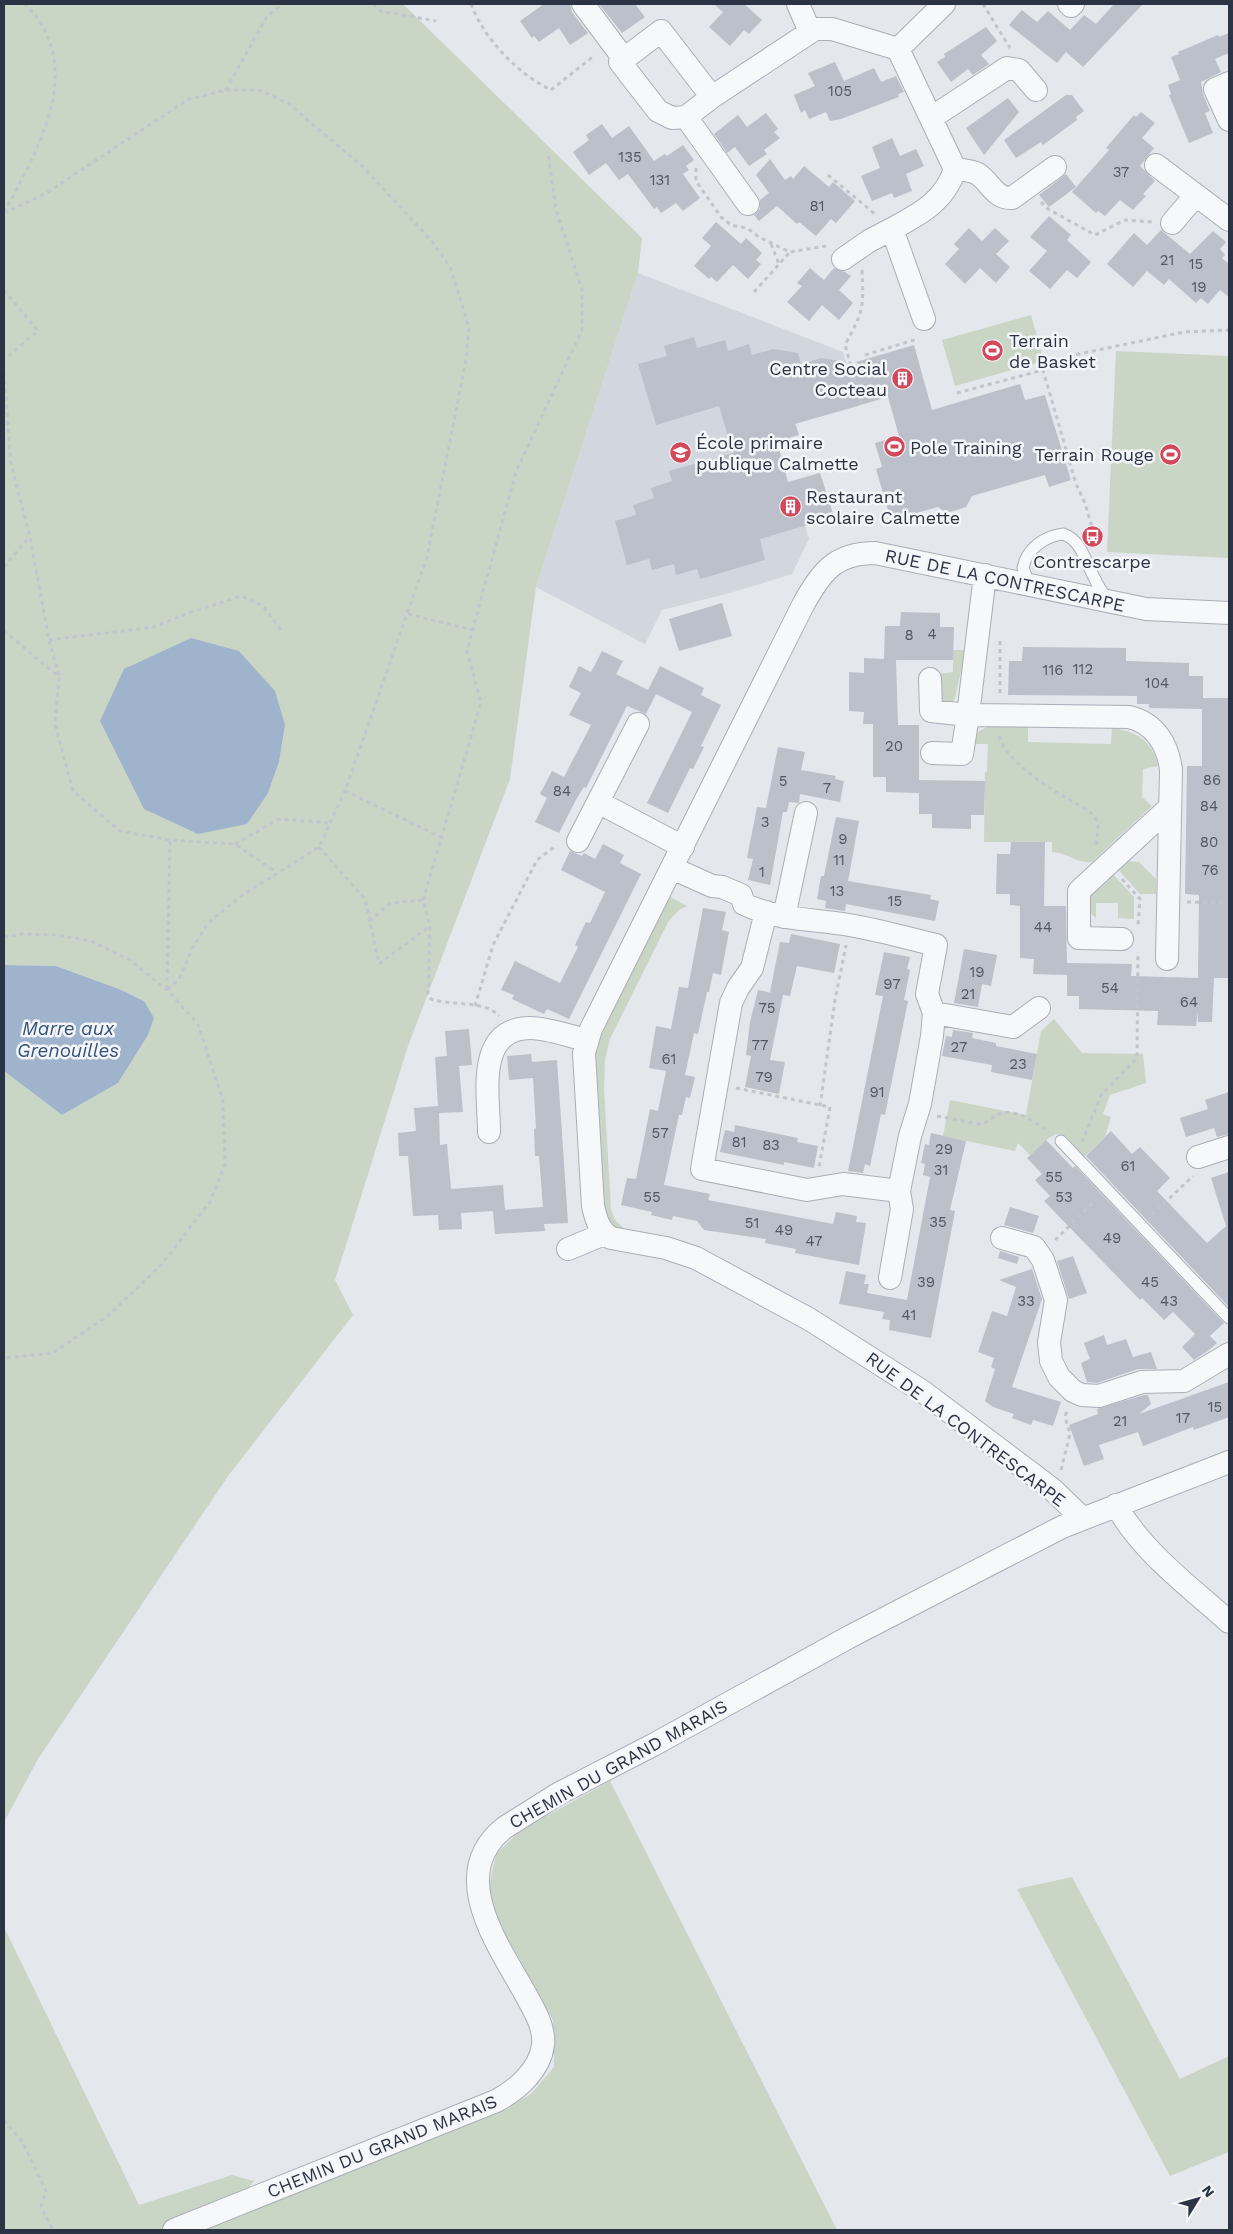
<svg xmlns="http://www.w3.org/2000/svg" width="1233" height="2234" font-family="'Work Sans',sans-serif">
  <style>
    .built { fill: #d2d6de }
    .green { fill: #c9d6c5; fill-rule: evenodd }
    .water { fill: #9fb4cc }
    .building { fill: #bbc0ca }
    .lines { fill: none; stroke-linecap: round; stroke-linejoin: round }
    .lane-casing { stroke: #a9aeb7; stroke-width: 13 }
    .street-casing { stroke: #a9aeb7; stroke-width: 24 }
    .path { stroke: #c2c5cb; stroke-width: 3; stroke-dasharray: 4 4; stroke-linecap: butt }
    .lane { stroke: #f7f8fa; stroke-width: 11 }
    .street { stroke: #f7f8fa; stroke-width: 22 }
    .labels { text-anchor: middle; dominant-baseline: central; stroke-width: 5; stroke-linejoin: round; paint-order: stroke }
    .number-label { font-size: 15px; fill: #4f5766 }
    .poi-label { font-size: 18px; fill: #2b3445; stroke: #f4f6f9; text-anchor: start }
    .street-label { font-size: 18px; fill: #2b3445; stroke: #f4f6f9 }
    .water-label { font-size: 19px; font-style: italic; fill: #34527a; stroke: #f4f6f9 }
  </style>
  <rect width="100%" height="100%" fill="#e4e7ec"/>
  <!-- built -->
  <path class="built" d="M638,273l205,79 16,54 -44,12 -3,-10 -19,6 6,21 -22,6 6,22 -10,2 6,20 41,-12 14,44 -29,9 4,13 -17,35 -55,17 -75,19 -17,34 -109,-57z"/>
  <!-- green -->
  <path class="green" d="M4,4h399l239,234 -4,35 -102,314 -26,192 -102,267 -73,234 18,35 -125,161 -190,283 -34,63v-751l58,44 56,-32 30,-48 -4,-34 -25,-12 -63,-23 -52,-1zM285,725l-6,37 -11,31z
    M1031,315l13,46 -89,25 -13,-46z
    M1116,351l113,5v202l-122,-6z
    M953,650h13l-11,47 -2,5h-13l-1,-28 14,-2z
    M988,726l40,1v15l83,2 1,-16c24,3 41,13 46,38l-15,3 -1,28 10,9 -60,56c-16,2 -25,-10 -40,-10v-10h-68l1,-70h2l1,-28h-16l6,-12z
    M1128,861l11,1 17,17v15h-16l-23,-26z
    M1112,873l22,24v22l-16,-1v-15h-22v15l-7,-6v-15z
    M669,896l18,10 -8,4 -11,12 -58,117 -5,20 -1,30 7,120 4,11 12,11 -9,-1 -13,-11 -13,-140 3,-27 12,-32z
    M1054,1019l28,34 61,1 3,29 -36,12 -7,19 8,3 -6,20 -21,20 -17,-20 -11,-3 -10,6 -16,15 -12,-12 -3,8 -72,-15 7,-36 76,15 15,-84z
    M610,1781l227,449h-833v-303l135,278 93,-30 22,6 -31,39 276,-108 32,-18 23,-27 -1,-47 -56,-96 -8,-37 7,-33 25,-24z
    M1072,1877l108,202 49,-23v96l-59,24 -153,-287z"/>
  <!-- water -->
  <path class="water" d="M191,638l48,13 36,40 10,34 -6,37 -11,31 -21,31 -49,10 -54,-25 -44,-88 24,-52z
    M4,965l52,1 63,23 25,12 10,17 -6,17 -30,48 -56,32 -58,-44z"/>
  <!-- building -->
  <path class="building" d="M544,4h26l2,8 16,21 -18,12 -11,-17 -20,14 -5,-6 -2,2 -12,-17z
    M599,4h36l10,13 -23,16z
    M714,4h30l18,16 -13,14 -5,-4 -14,16 -21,-19 14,-15z
    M1114,4h29l-60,63 -17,-15 -9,11 -48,-38 13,-15 15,12 11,-11 22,19 14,-15 12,9z
    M986,27l11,14 -16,14 8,9 -16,11 -5,-6 -17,13 -14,-20 8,-5 -1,-3z
    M1229,33v20l-14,6 6,13 -20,10 2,12 7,17 -5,2 8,20 -24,10 -20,-48 2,-1 -3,-9 12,-5 -9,-23 8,-3 -1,-2 40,-17 1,2z
    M835,62l9,19 30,-13 7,14 15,-6 8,16 -6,2 1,3 -58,22 -11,2 -4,-9 -17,7 -4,-9 -4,3 -7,-18 21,-9 -7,-13z
    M1066,95h6l12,16 -8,6 1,3 -34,25 -2,-3 -25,16 -12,-18z
    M1008,98l11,14 -35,43 -18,-27z
    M1141,112l14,11 -13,15 12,10 -14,18 15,15 -12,13 3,2 -13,14 -13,-10 -15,16 -7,-5 -2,2 -24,-21 37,-42 -3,-2 28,-33 2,2z
    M766,113l12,16 -4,3 6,6 -16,12 3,4 -18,12 -14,-19 -8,6 -13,-19 24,-19 9,12z
    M602,124l10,14 17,-12 25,35 11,-7 2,2 16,-11 11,15 -8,6 3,4 -6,4 17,24 -17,13 -7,-8 -15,10 -4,-6 -3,2 -26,-35 -9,6 -13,-17 -17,12 -16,-23 16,-12 -3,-5z
    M892,138l8,18 16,-7 8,17 -18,8 6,17 -18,7 -2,-5 -20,8 -11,-25 19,-8 -8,-21z
    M770,159l15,21 6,-4 2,3 11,-13 25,21 4,-5 22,19 -19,22 -5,-4 -15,17 -17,-14 -2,2 -20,-18 -18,15 -5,-6 6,-6v-9l9,-7 -13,-18z
    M1066,174l10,13 -27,20 -10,-12z
    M1049,216l22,19 -4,5 24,22 -14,16 -10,-8 -17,19 -21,-18 18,-20 -17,-14z
    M716,222l25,22 5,-6 16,15 -6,7 5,4 -13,15 -15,-14 -16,17 -6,-5 -2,2 -15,-13 17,-20 -9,-8z
    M969,228l13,13 13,-13 14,13 -13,13 14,13 -14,16 -16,-15 -15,16 -20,-20 14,-15 -5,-5z
    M1161,230l29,24 23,-23 13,11 -6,7 5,6 -3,3 7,6v33l-9,-7 -12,14 -7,-6 -5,5 -27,-24 -5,6 -17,-14 -14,16 -26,-23 27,-31 13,12z
    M810,268l14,12 10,-12 11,4 6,4 -12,14 14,13 -14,17 -17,-15 -13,16 -22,-19 15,-16 -5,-3z
    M694,337l3,11 28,-8 3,11 21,-7 3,11 21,-6 25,4 3,11 21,-6 24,4 1,3h12l-3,-3 58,-17 18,65 88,-26 5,16 20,-5 26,85 -22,7 -4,-12 -73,21 -6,11 -19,6 -9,-6 -47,13 -15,-51 6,-2 -7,-24 24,-7 -11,-39 -93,27 4,11 -22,6 11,41 32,-9 14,44 -74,22 5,21 -65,19 -3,-10 -21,6 -2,-11 -22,6 -3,-11 -22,6 -12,-44 21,-6 -3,-10 21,-7 -3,-10 21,-7 -3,-10 64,-18 -14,-47 -63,19 -18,-61 29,-8 -3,-10z
    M722,603l10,33 -53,15 -10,-32z
    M901,612l39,1v14h14l-1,33h-57l2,65h21v68l-33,-1v-15h-13v-53h-10l1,-12 -15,-1v-39l15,1v-15l20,1 1,-33h15z
    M1023,647l103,1v13l63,2v13h14v22h26v280h-15l-2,44h-14v-10l-2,14 -39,-1 1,-14 -79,-2v-13h-12v-21l-34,-1 1,-15 -14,-1v-52l-10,-1v-11h-14l1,-40h13l1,-12h34l-1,64h22l1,57 65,1 -1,12 67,2 1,-83 -14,-1 2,-128h15v-57l-53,-1v-4h-12v-8l-129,-1 1,-34h13z
    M602,651l21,10 -7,13 40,20 -10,20 -19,-8 -41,82 -2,-1 -7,11 -18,35 -24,-11 12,-24 -7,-4 12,-23 12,6 27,-52 -22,-10 12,-22 -12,-6 10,-21 12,6z
    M660,666l44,22 -3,7 20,10 -20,41 3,1 -11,22 -3,-1 -22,45 -21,-10 45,-91 -44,-22z
    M778,747l27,5 -4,18 35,6 -1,3 9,2 -4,21 -40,-8 -1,9 -10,-1 -2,10h-4l-13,73 -22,-5 5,-21 -6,-1 10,-51 9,1z
    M919,780l66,1 -1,34h-13v14l-39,-1v-14h-13z
    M836,817l23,4 -11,60 83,14 -1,4 9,2 -4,20 -89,-17 -1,7 -20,-3 1,-7 -9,-2 4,-23h3z
    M603,844l21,11 -4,8 21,11 -72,145 -22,-10 -3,5 -32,-15 2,-4 -13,-5 14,-29 45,22 18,-36 -3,-2 11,-23 4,1 15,-31 -44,-22 9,-19 12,5 2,-3 11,6z
    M703,908l23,4 -4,18 7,2 -8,43 -8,-2 -4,19h-2l-9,42 -4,-1 -9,42 10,2 -5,21 -4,-1 -4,18h-3l-15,70 46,9 -2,6 125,24 3,-12 21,4 -1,6 10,1 -7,42 -64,-12 1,-4 -31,-6 1,-4 -62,-9 -7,-9 -24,-5 -1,4 -21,-5 1,-3 -31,-7 6,-27 9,1 14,-70 8,2 8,-40 -17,-3 7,-42 15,3 8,-42 9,1z
    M791,934l49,10 -6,29 -37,-7 -7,30 -7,-1 -13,65 15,2 -6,32 -34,-7 6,-31 -5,-1 4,-33 8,-32 14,3 -2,-1 10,-50 9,1z
    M964,949l33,6 -6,31 -9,-2 -4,23 -24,-4z
    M884,952l26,5 -3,12 3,1 -6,30 4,1 -23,114 -4,-1 -11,52 -5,-2 -2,9 -15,-2 35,-175 -8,-1z
    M469,1029l3,36 -13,1 4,46 -24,1 1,32 7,-1 4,45 52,-4 2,25h-3l41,-3 -4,-51h-4l-1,-27 2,-1 -3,-50 -24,2 -2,-24 24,-2 1,8 25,-2 11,163 -24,1 1,7 -50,3 -2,-23 -32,2 1,16 -23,1 -1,-15 -25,1 -5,-60h-9l-1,-23 18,-2 -2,-23 24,-2 -3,-49 12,-1 -2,-25z
    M953,1030l20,3 -1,5 24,5v3l41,8 -5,26 -41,-8 1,-7 -50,-9 4,-20 6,1z
    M1229,1092v42l-12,3 -3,-9 -28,9 -6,-19 28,-9 -3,-9z
    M735,1125l63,13 -1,4 21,4 -4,22 -30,-6v3l-64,-13 5,-22 9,2z
    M1111,1131l21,23 8,-7 30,31 -13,13 50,52 19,-17 -15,-48 18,-6v135l-143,-151z
    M931,1133l35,8 -16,69 5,1 -24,127 -42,-8 1,-10 -8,-1 2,-7 -45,-8 7,-33 20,4 -2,9h5l-2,9 40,7 23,-123 -7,-2 2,-11 -4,-1 4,-19 4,1z
    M1046,1140l27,28 2,-2 149,157 -14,13 7,7 -9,8 -14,9 -12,-13 13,-13 -22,-22 -9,8 -22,-22 -2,2 -96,-99 6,-5 -15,-16 7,-6 -15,-16z
    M1010,1207l29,9 -6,17 -29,-8z
    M1000,1251l19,6 -2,7 -19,-6z
    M1073,1256l14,37 -18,6 -12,-38z
    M1032,1269l10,30 -30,88 49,15 -8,24 -20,-6 -2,5 -19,-7 2,-4 -21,-7 -8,-6 10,-32 -4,-2 3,-9 -16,-6 14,-41 15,5 9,-29 -17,-7z
    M1104,1335l3,10 19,-6 7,18 18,-5 6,17h-19l-41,14 -10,-1 -6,-19 9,-4 -6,-16z
    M1229,1382v35l-35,13 -1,-3 -50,19 -5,-14 -39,13 5,14 -20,7 -15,-41 29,-11 -1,-5 47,-14h4l3,9 -12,10z"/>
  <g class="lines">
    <defs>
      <path id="lane" d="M1029,584l-6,-16c3,-19 22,-32 40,-34 19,6 23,30 32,45 3,8 8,14 13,21
        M1061,1141l168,177"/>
      <path id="street" d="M583,4l41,55
        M798,4l12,28
        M1069,4l2,2 2,-2
        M898,49l57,120c-10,32 -35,45 -63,60l32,90
        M1229,83l-14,6 14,31
        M712,97l-51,-66 -41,31 38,49 14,7 14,-1 26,-20 103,-68h17l66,20 46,-45
        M686,117l62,87
        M931,118l76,-50 12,2 17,20
        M1156,165l73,55
        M955,169c7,1 16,1 23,5 13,9 17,25 34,24l43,-31
        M1172,223l24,-28
        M843,259l26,-18 23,-12
        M985,575l-17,140 161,2c26,6 39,28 42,53l-4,189
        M930,679l1,32 37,4 -6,39 -30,-1
        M598,802l40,-78
        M578,841l20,-39 85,45
        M672,868l40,18 10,1 19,8 3,9c32,16 70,15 105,21 29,5 58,13 87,20l-9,49 7,19 -2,23 -12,68 -10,32 -11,55 -56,-7 -36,6 -105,-21 29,-166 7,-15 14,-20 14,-56
        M784,917l22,-104
        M1122,939l-43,-1v-47l91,-84
        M934,1013l79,14 26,-19
        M489,1132c0,-37 -14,-103 41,-104 18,0 38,8 57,12
        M1198,1157l31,-10
        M1002,1238l32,9 9,13 13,40 -7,42 2,19 8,16 14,14 9,4 17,1 43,-14 42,-1 45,-27
        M568,1249l36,-15
        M890,1278l12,-69 -3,-18
        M1116,1505c26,47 73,81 113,117
        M1082,1518l-30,-29 -130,-98 -113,-72 -113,-61 -30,-10 -55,-10c-12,-7 -15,-19 -18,-32l-9,-153 7,-24 212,-424c18,-33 32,-52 72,-52l271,56 83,4
        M174,2230l322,-129c21,-11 44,-31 47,-56 2,-18 -9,-35 -17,-50 -27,-49 -80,-120 -22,-167l54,-34 95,-49 198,-109 211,-109 167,-65"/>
    </defs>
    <!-- lane casing -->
    <use href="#lane" class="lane-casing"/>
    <!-- street casing -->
    <use href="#street" class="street-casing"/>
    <!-- path -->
    <path class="path" d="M373,4l8,7 55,10
      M471,4c13,35 47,70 80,86l44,-35
      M983,4l27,44
      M226,90l41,-74 16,-12
      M696,168v13l25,36 10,8 16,3 12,9 31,15 36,-6
      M828,175l47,39
      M1041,202l7,7 47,26 30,-15 27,2
      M4,212c34,-62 84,-146 21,-208
      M4,213l41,-19 142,-94 39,-10h33l29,13 75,64 69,74 18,26 19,60 -3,33 -39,197 -82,234 -26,56 -78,49 -33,27 -16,26 -13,30 -12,11
      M771,244l8,20
      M862,270c2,38 1,42 -17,75l17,60
      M4,290l34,41 -34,29
      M754,292l36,-40
      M865,355l52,-16
      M4,373l7,91 19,73 19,103 10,36
      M957,393l86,-23
      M1096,541l-11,-38 -9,-19 -33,-114 31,-15 110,-23 45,-2
      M4,567l25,-30
      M408,614l66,16
      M4,631l55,46 -4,47 18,67 47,40 50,9 65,4 41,28
      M49,640l105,-13 37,-15 50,-16 22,10 20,27
      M1000,641v54
      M999,736c5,22 45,49 64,60 11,7 28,13 34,25 3,7 -1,18 -1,26
      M345,791l96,46
      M235,844l44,-25 52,4
      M319,847l46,52 14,65 51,-38
      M1122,879l18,20 -2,26
      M423,900l58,-197 -14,-53 49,-178 66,-142v-41l-26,-79 -8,-57
      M1187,902l42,1
      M369,921l22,-18 32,-3 7,26 -2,68 3,5c19,7 55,1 68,17
      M4,937l18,-3 34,1 35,6 39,19 37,30 31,34 25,77 2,63 -15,38 -48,62 -53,51 -56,38 -49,5
      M167,989l3,-149
      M475,1006l18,-61 44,-85 20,-15
      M736,1088l94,19 -11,60
      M820,1106l15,-106 11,-55
      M937,1116l42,8c9,-1 13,-7 20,-10 17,-7 38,10 50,18
      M1082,1142l19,-47 36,-37 1,-106
      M1152,1215l41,-39
      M1055,1240l42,-41
      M1061,1470l9,-36 -5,-17 2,-6
      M4,2120l19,23 23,48 -5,16 12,23"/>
    <!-- lane -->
    <use href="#lane" class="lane"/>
    <!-- street -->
    <use href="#street" class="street"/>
  </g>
  <!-- icons -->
  <defs>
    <symbol id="stadium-disc" viewBox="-11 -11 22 22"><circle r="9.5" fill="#d1495b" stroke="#f4f6f9"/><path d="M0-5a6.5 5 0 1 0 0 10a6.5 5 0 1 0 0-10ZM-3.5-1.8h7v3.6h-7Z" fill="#fff"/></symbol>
    <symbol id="building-disc" viewBox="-11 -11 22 22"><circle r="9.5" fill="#d1495b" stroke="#f4f6f9"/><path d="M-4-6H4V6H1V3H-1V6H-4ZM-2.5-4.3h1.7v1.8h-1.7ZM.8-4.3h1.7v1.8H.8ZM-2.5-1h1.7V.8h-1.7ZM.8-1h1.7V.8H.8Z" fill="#fff"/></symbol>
    <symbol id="school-disc" viewBox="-11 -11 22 22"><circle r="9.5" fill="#d1495b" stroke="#f4f6f9"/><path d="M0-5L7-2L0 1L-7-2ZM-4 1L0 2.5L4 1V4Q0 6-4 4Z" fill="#fff"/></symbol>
    <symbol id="bus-disc" viewBox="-11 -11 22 22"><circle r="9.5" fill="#d1495b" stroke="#f4f6f9"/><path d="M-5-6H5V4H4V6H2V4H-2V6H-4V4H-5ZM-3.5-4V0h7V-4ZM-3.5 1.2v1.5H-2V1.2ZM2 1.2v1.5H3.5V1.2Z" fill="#fff"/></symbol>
  </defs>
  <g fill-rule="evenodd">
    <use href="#stadium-disc" x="980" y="338" width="25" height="25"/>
    <use href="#building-disc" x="890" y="366" width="25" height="25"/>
    <use href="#stadium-disc" x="882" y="434" width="25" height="25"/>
    <use href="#school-disc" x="668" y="440" width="25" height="25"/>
    <use href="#stadium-disc" x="1158" y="442" width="25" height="25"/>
    <use href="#building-disc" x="778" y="494" width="25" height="25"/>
    <use href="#bus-disc" x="1080" y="524" width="25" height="25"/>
  </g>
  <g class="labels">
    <!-- number labels -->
    <g class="number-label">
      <text x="840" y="91">105</text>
      <text x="630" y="157">135</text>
      <text x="1121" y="172">37</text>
      <text x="660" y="180">131</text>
      <text x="817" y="206">81</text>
      <text x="1167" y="260">21</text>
      <text x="1196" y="264">15</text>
      <text x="1199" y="287">19</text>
      <text x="932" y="634">4</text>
      <text x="909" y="635">8</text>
      <text x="1083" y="669">112</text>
      <text x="1053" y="670">116</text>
      <text x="1157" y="683">104</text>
      <text x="894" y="746">20</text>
      <text x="1212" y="780">86</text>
      <text x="783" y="781">5</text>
      <text x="827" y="788">7</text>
      <text x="562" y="791">84</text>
      <text x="1209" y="806">84</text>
      <text x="765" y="822">3</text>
      <text x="843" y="839">9</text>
      <text x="1209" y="842">80</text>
      <text x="839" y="860">11</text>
      <text x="1210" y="870">76</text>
      <text x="762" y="872">1</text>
      <text x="837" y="891">13</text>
      <text x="895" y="901">15</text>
      <text x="1043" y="927">44</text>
      <text x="977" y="972">19</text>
      <text x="892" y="984">97</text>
      <text x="1110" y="988">54</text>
      <text x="968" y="994">21</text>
      <text x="1189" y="1002">64</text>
      <text x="767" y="1008">75</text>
      <text x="760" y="1045">77</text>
      <text x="959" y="1047">27</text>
      <text x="669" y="1059">61</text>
      <text x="1018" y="1064">23</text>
      <text x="764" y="1077">79</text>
      <text x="877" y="1092">91</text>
      <text x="660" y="1133">57</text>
      <text x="739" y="1142">81</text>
      <text x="771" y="1145">83</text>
      <text x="944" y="1149">29</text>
      <text x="1128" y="1166">61</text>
      <text x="941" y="1170">31</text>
      <text x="1054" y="1177">55</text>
      <text x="652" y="1197">55</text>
      <text x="1064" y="1197">53</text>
      <text x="938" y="1222">35</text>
      <text x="752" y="1223">51</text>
      <text x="784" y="1230">49</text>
      <text x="1112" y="1238">49</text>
      <text x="814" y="1241">47</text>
      <text x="926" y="1282">39</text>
      <text x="1150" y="1282">45</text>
      <text x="1026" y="1301">33</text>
      <text x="1169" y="1301">43</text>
      <text x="909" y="1315">41</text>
      <text x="1215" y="1407">15</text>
      <text x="1183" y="1418">17</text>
      <text x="1120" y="1421">21</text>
    </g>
    <!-- poi labels -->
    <g class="poi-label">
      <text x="1009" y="340">Terrain<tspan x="1009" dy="21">de Basket</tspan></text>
      <text x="887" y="368" text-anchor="end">Centre Social<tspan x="887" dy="21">Cocteau</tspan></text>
      <text x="696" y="442">École primaire<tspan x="696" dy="21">publique Calmette</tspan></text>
      <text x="910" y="447">Pole Training</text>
      <text x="1154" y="454" text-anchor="end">Terrain Rouge</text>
      <text x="806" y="496">Restaurant<tspan x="806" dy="21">scolaire Calmette</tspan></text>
      <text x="1092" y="561" text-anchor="middle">Contrescarpe</text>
    </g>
    <!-- street labels -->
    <g class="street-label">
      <text transform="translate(1005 580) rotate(12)">RUE DE LA CONTRESCARPE</text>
      <text transform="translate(966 1429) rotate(37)">RUE DE LA CONTRESCARPE</text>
      <text transform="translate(618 1764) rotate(-29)">CHEMIN DU GRAND MARAIS</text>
      <text transform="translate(382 2146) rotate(-22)">CHEMIN DU GRAND MARAIS</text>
    </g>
    <!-- water labels -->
    <g class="water-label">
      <text x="68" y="1028">Marre aux<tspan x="68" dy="22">Grenouilles</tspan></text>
    </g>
  </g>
  <!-- border -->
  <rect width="1233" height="2234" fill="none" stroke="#2b3445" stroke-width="10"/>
  <!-- north arrow -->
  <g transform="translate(1198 2199) rotate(53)" stroke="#f4f6f9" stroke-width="4" paint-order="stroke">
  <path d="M0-4L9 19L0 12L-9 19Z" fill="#2b3445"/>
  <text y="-8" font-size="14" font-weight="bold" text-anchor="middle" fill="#2b3445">N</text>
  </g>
</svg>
